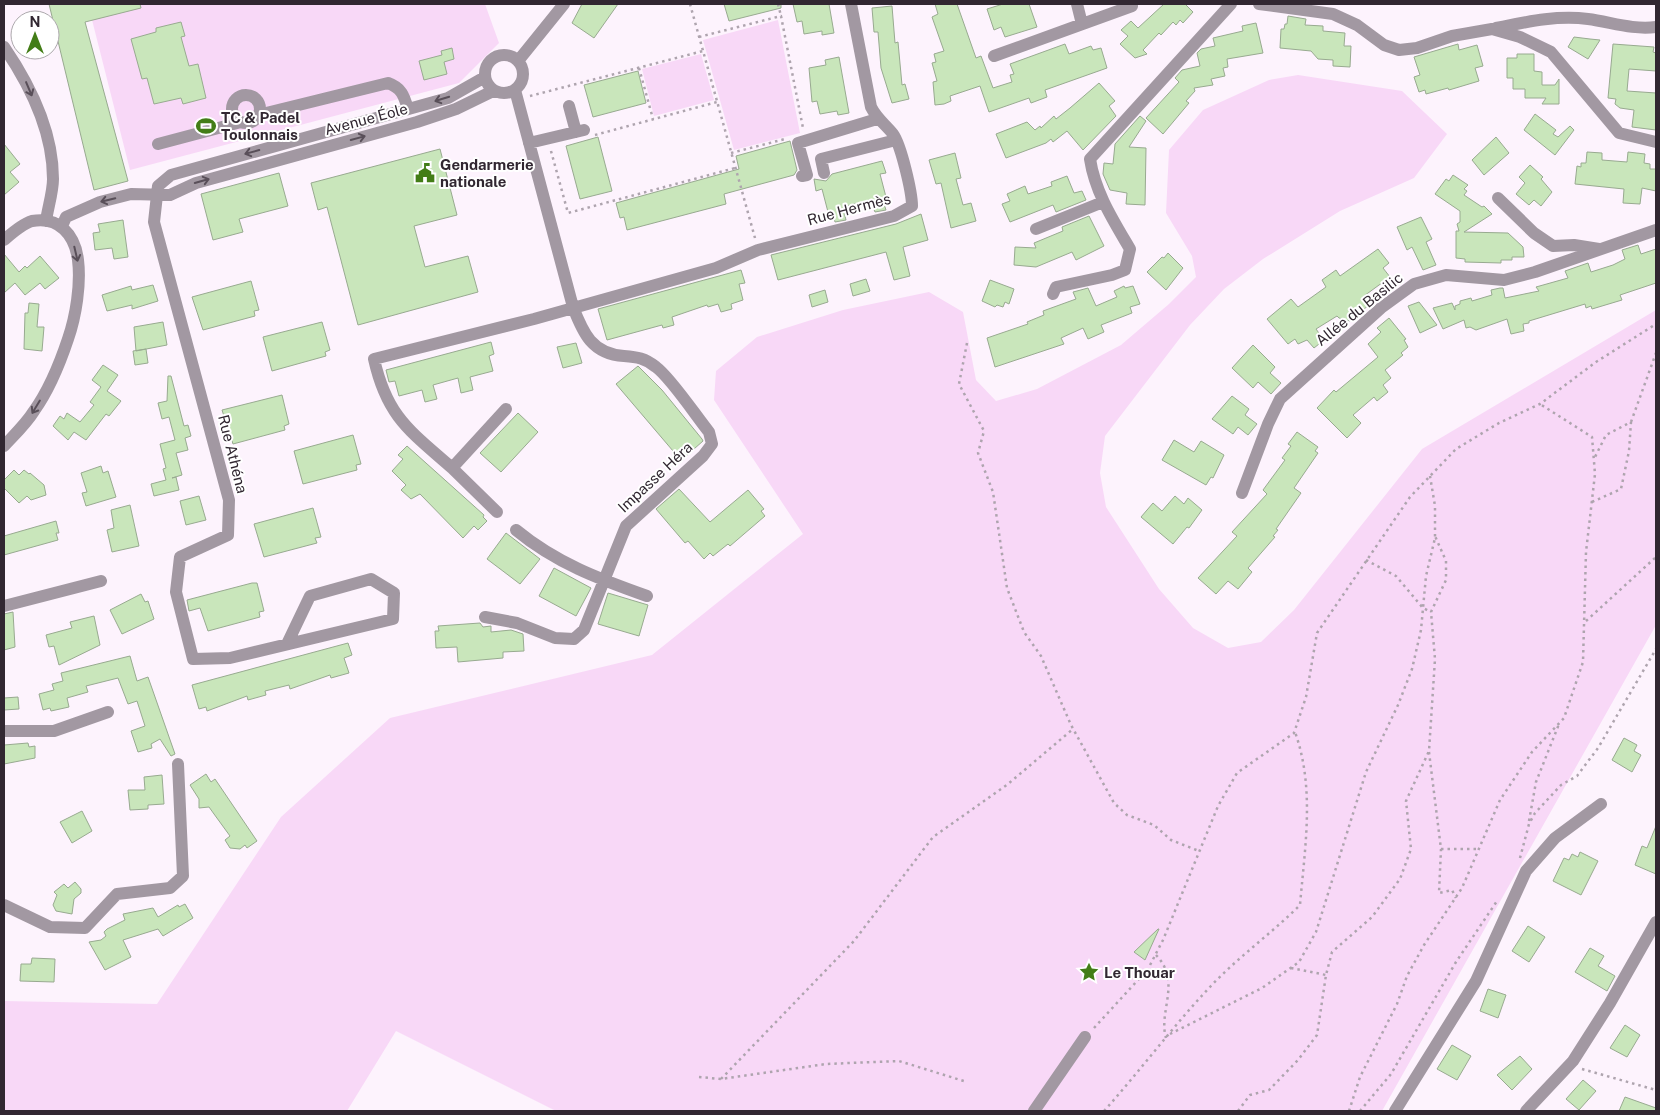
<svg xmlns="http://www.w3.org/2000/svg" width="1660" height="1115" font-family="'Public Sans',sans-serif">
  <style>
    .green { fill: #f8d8f7 }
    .building { fill: #c9e6bb; stroke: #98aa90 }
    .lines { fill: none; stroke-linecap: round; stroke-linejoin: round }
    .path { stroke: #aea4ae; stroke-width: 2.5; stroke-dasharray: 2.5 4; stroke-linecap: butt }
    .minor { stroke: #a298a2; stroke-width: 12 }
    .oneway { stroke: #594f59 }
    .labels { text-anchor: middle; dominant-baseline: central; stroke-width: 4; stroke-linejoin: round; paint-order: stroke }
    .poi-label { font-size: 15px; font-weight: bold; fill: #312731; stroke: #fff; text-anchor: start }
    .street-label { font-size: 15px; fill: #312731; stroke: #fff }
  </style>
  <rect width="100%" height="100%" fill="#fdf3fd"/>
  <!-- green -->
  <path class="green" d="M88,4h397l14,39 -40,40 -329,87z
    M778,20l22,113 -66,17 -31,-110z
    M701,54l13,46 -60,16 -12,-47z
    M1298,75l104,16 45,43 -33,44 -74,33 -77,48 -39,30 -34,36 -85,111 -5,37 6,34 53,82 34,39 35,20 33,-6 33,-32 128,-161 234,-139v315l-274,486h-826l-160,-80 -49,80h-343v-110l153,3 124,-187 109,-99 262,-63 151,-121 -89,-134 2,-29 41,-34 86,-27 86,-18 34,20 13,68 20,21 41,-12 84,-44 48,-41 27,-27 -4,-21 -26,-43 3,-63 34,-40 66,-30z"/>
  <!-- building -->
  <path class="building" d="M49,4h91l1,4 -56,14 43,159 -34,9z
    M582,4h36l-24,34 -22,-15z
    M724,4h57v4l-52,13z
    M793,4h36l5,29 -12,2v-4l-18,3 -2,-13 -5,1z
    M935,4h22l19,54 5,-2 12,32 19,-6 -2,-7 4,-1 -4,-10 55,-20 4,10 22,-8 2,4 8,-2 6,20 -62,22 2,7 -16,6 -2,-5 -40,14 -9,-26 -30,10 1,5 -7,3 -9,1 -2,-23 4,-1 -5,-18 4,-1 -2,-8 10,-3 -12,-34 6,-3z
    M1003,4h26l8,23 -32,10 -4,-10 -7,3 -7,-21z
    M1164,4h21l8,8 -10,11 -3,-3 -4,5 -3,-3 -12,13 -2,-2 -16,17 4,4 -12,4 -15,-14 8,-8 -7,-6 10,-9 7,7z
    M892,6l3,37 3,-1 4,43 3,-1 4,15 -17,4 -11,-35 -3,-36h-4l-2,-24z
    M1288,16l18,3 -1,6 18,1v5l22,2 -1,13h7l-1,21 -17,-1v-6l-15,-1 -7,-8 -31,-3 1,-19h3l1,-5h2z
    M181,22l4,14 -4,1 8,29 9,-2 8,34 -23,6 -2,-6 -27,6 -7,-26 -5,1 -11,-40 25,-7v-4z
    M1256,23l7,30 -36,6 1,8 -5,1 2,8 -14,3 2,6 -19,3 1,3 -9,10 3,2 -26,31 -17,-16 33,-36 -4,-4 7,-8 18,-4 -3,-13 4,-4 14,-3 -2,-8 30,-7 -1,-5z
    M1574,37l16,2 10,1 -12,19 -20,-12z
    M1458,44l1,6 18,-5 6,21 -8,2 4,13 -30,9 -1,-2 -22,6 -1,-4 -6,2 -5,-15 6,-2 -6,-18z
    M1613,44l41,3 -1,5 3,1v18l-27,-2 -2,22 29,2v37l-24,-3 2,-17 -14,-2 -5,-4 1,-5 -8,-1z
    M452,48l2,11 -10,3 3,12 -23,6 -5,-19 23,-6 -1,-4z
    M1517,54h17v17l8,1v13h13l4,-6v25h-17l4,-6h-21v-9h-12v-11h-6v-20h10z
    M839,57l10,56 -11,2 -1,-4 -17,3 -3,-13 -5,1 -3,-34 17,-3 -1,-5z
    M638,71l8,32 -53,14 -9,-32z
    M1099,83l16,18 -6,5 7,10 -33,34 -16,-19 -14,11 -2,-3 -5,4 -40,15 -10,-24 31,-12 8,8 5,-4 1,2 13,-12 2,3 14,-11z
    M1535,114l21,16 -3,4 5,3 12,-11 4,4 -19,25 -31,-25z
    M1140,116l6,5 -17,26 17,1 -1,57 -19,-1 1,-11 -17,-3 -7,-16 1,-11 9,1 2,-20z
    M598,137l14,54 -32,8 -14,-53z
    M1496,137l13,16 -25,22 -12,-15z
    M790,141l7,29 -3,5 -70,19 2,10 -99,26 -3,-13 -4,1 -4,-15 123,-34 -3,-13z
    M4,144l16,20 -10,8 9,10 -15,13z
    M440,149l17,66 -43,11 11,41 43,-11 10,36 -120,33 -31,-118 -9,3 -7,-27z
    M1587,152l15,1v7l25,2 1,-10 17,2 -1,9 6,1v5h6v22l-14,-3 -2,16 -17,-1 1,-14 -49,-5 2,-18 4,1v-4h5z
    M955,153l6,25 -5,1 7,26 8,-2 5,18 -25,7 -10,-45 -5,1 -7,-24z
    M882,161l4,12 -6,1 6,23 -4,1 4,12 -11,2 -5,-12 -24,6 -3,2 3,12 -11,2 -3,-11 -4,1 -6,-23 -6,2 -2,-12 12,2 6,-7z
    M1530,165l13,12 -2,2 11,13 -11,14 -7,-6 -5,5 -13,-11 9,-11 -6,-6z
    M279,173l9,33 -49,13 4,13 -30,8 -12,-46z
    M1453,175l15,10 -4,4 3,2 -3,4 18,12 2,-1 8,8 -28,18 44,1 15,14 1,10h-12v3h-11v3l-36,-1v-3l-9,-1v-27h3l-2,-7 3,-2v-11l-25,-17 11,-15 3,2z
    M1067,176l7,17 8,-2 4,9 -30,12 -3,-7 -43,17 -8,-18 8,-3 -3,-7 18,-8 3,8 24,-8 -1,-4z
    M921,214l7,26 -25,7 7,29 -16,4 -8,-28 -108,28 -7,-25 125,-31z
    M1089,216l15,30 -28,14 -4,-8 -36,15 -22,-2 1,-18 21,1 -2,-5 29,-12 -1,-4z
    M1421,217l11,22 -6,3 10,23 -13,5 -11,-23 -5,3 -10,-23z
    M123,220l5,37 -14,2 -2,-11 -17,2 -2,-17 7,-1 -2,-8z
    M1638,245l3,9 15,-5v34l-36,12 2,5 -30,9 -1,-3 -5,2 -1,-4 -56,17v2l-6,1 1,7 -13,3 -4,-15 -31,11 -6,-3 -4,1 -2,-8 -21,9 -10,-21 19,-5 3,7v-4l5,-2v-3l11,-3 1,3 20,-6 -1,-5 9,-2h3l2,10 34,-7 -3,-4 32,-9 -3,-7 23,-8 3,9 22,-7 12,-6 -3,-9z
    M1378,249l11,14 -6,5 7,9 -26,19 6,8 -20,17 -11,-3 -2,-2 -21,13 8,11 -10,8 -7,-8 -9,4 -3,-5 -7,5 -21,-25 24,-20 7,8 28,-20 -4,-7 14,-10 4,6z
    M1168,253l15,15 -17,22 -19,-18 15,-15 2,1z
    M4,254l15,18 6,-6 2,2 13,-12 19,22 -14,11 -5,-6 -15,12 -10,-12 -11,10z
    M741,270l4,13 -6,1 4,16 -12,4 1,5 -11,3 -3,-8 -10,3 -1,-2 -35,12 2,8 -11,3 -1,-3 -55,15 -9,-31z
    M866,279l4,12 -17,5 -3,-12z
    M990,280l24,9 -5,15 -4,-2 -2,5 -6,-2 -2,2 -13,-6z
    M251,281l8,29 -5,1 1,5 -52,14 -11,-33z
    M153,285l5,16 -26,8v-4l-25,6 -5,-16 29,-9 1,4z
    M1124,286l1,2 8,-2 7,18 -10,3 2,6 -31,12 3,7 -16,7 -5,-11 -22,10 3,6 -69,23 -8,-29 41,-14 -1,-2 17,-7 -1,-4 33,-12 -3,-7 4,-1 11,-3 8,18 21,-9 -3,-6z
    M825,290l3,12 -16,5 -3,-12z
    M1419,302l18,23 -17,8 -12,-27z
    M29,303l10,1 -2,23h7l-2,24 -18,-2 1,-36h3z
    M1389,318l17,21 -2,1 4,7 -7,6 2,2 -18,15 6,8 -8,7 5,7 -11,9 -3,-4 -21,18 8,8 -14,15 -30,-30 17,-18 2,2 42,-35 -10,-13 13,-12 -4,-4z
    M163,322l4,23 -31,6 -2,-24z
    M322,322l8,28 -5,2 1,4 -54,15 -9,-34z
    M491,342l3,12 -5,2 4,15 -23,6 3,13 -12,3 -3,-15 -25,7 4,14 -12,3 -3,-12 -23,6 -4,-15 -6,1 -3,-12z
    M576,343l6,20 -19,5 -6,-21z
    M1253,345l22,22 -5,6 11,10 -10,11 -13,-12 -5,6 -21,-20z
    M146,349l2,14 -13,2 -2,-14z
    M103,365l15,10 -11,16 14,10 -12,15 -3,-2 -20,26 -12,-8 -6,8 -15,-14 7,-10 4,3 3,-6 13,9 14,-17 -4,-3 11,-15 -9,-7z
    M638,366l24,24 40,49 1,2 -17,15 -3,-2 -4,4 -63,-74z
    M168,376h3l13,50 4,-1 3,11 -6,2 3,12 -12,3 6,22 -10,3 4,-1 3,13 -25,6 -3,-12 15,-4 -3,-11 3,-1 -6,-24 15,-4 -6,-23 -7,2 -4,-16 9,-2z
    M282,395l7,29 -5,2 1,4 -52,14 -11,-34z
    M1232,396l17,13 -4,6 12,9 -9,11 -10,-8 -5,7 -21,-15z
    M518,413l20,19 -37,40 -21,-19z
    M1297,432l21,15 -3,4 3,2 -24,35 7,5 -25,36 2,1 -5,6 2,1 -27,31 4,4 -14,17 -10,-8 -12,13 -18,-16 39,-42 -5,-4 35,-38 -4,-4 22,-30 -3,-2 9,-12 -3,-2z
    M353,435l8,29 -5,1 1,5 -54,14 -9,-33z
    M1174,440l20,12 7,-11 23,14 -11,23 -2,-1 -5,8 -44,-25z
    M407,446l77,69 -1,2 4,4 -9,9 -4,-4 -11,12 -43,-44 -9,5 -10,-9 5,-5 -14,-14 11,-12 -5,-4z
    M101,466l2,7 5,-2 8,26 -30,9 -4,-13 5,-1 -6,-19z
    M14,470l5,5 5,-5 5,4 1,-1 14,12 2,10 -15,5 -4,-4 -8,7 -15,-15v-8z
    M679,489l31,33 38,-32 16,19 -3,2 4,5 -35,30 -2,-2 -15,12 -3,-3 -6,6 -16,-18 -3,2 -29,-34z
    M199,496l7,24 -20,5 -6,-24z
    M1175,496l9,8 4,-6 14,12 -13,18 -2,-1 -14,17 -32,-27 12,-14 9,8z
    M130,505l9,41 -27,6 -5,-22 7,-2 -3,-18z
    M313,508l8,29 -6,1 2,5 -53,14 -10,-33z
    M56,521l3,12h-3l2,7 -54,15v-19z
    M506,533l34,26 -20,25 -33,-25z
    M554,568l37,20 -15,28 -37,-20z
    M252,583h5l7,28 -5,1 1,5 -52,14 -8,-23 -11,3 -2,-11z
    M608,593l40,12 -9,31 -41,-12z
    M141,594l4,8 3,-1 6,18 -32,15 -12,-24z
    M13,612l2,35 -11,3v-36z
    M94,616l6,29 -41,20 -5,-19 -5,1 -3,-12 26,-7 -2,-6z
    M480,623l3,4 8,-1v6l20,-2 12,4 1,17 -21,1v6l-45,4 -1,-15 -21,1 -1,-17h4l-1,-5z
    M348,643l4,12 -8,3 5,15 -18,5 -1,-3 -40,14 -1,-4 -24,6 1,4 -18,5 -1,-4 -40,15 -1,-4 -7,2 -7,-24z
    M130,656l7,25 11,-4 27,77 -4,2 -11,-17 -9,5 1,4 -14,4 -7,-21 14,-5 -8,-25 -9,3 -10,-26 -32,8 2,6 -21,6 2,9 -18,4 -1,-3 -7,2 -4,-16 15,-4 -2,-6 11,-3 -2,-8z
    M18,697l1,12 -15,1v-12z
    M1624,738l13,7 -3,6 7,4 -9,17 -20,-12z
    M28,743l1,4 6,-1v12l-31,6v-19z
    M206,774l5,8 4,-3 42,62 -10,7 -2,-3 -5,4 -10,-1 -5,-8 5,-4 -16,-22 -5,-7 -10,1v-9l-9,-14z
    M162,775l2,29 -16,1v4l-18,1 -2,-20h17l-1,-13z
    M82,811l10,20 -20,12 -12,-21z
    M1656,826v48l-21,-9 7,-19 5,2z
    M1580,852l18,9 -17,34 -28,-14 11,-23 5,2 3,-6 6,3z
    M75,882l6,7v4l-7,6 -2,15 -16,-3 -3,-6 4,-10 -3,-3 10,-8 4,4z
    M185,904l8,14 -30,18 -5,-7 -35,11 8,17 -26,13 -16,-28 12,-2 5,-4 -2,-4 3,-3 18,-9 -2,-6 30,-6 5,9 20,-12 1,2z
    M1528,926l17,11 -16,25 -17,-11z
    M1158,929h1l-14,31 -11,-8z
    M1590,948l14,8 -6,10 17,10 -8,15 -32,-19z
    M32,958l23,1 -1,23 -34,-1 1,-17h10z
    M1488,989l18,6 -8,23 -18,-7z
    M1625,1025l15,10 -13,22 -17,-9z
    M1452,1045l19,11 -14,24 -20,-11z
    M1520,1056l12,13 -20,21 -15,-15z
    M1583,1080l13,11 -17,19 -13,-11z
    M1625,1097l31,11v3h-37z"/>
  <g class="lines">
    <!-- path -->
    <path class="path" d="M690,4l65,234
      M778,4l3,12
      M699,37l82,-21 22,112
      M639,68l14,51
      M530,96l173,-45
      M595,135l122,-33
      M551,151l17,62 167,-45
      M731,153l54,-14
      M967,343l-8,41 25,47 -6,22 15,39 14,96 17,44 17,24 30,69 43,78 13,12 27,10 17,15 28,11
      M1631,422l25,-69
      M1592,502l29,-13 8,-38 2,-29 -25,13 -12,24
      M1366,560l30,16 27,32 8,4
      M1586,621l70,-64
      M1429,752l12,97 -2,44 13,-3 4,8
      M1529,821l7,-39 23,-58
      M1441,849h38
      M1520,858l9,-34 6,-11 26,-28 16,-9 21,-28 58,-99
      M1156,955c26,27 2,56 10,83
      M1291,968l35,7
      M1094,1028l54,-59 15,-29 55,-134 19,-33 57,-40 12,-36 11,-64 93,-136 46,-48 43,-26 41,-19 56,-42 60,-38
      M1170,1034l92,-46 37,-26 17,-30 50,-160 32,-67 14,-36 9,-39 5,-54 9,-38v-32l-5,-30
      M1582,1069l74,21
      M699,1077l22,2 105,-15 73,-3 68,21
      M721,1079l133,-138 79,-104 75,-53 65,-55
      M1104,1111c36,-40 69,-85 106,-124 28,-30 61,-53 90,-82 5,-59 15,-117 -5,-173
      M1238,1111l12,-16 19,-5 29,-30 19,-25 9,-60 6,-23 40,-35 28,-38 11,-30 -5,-48 23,-50 6,-92 -4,-47 15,-32v-19l-11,-25
      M1349,1111l11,-34 37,-73 10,-28 17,-31 38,-57 38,-88 32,-48 32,-34 19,-56 3,-110 9,-78 -3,-37 -52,-33
      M1360,1111l31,-37 65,-112 41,-61"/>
    <!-- minor -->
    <path class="minor" d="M1077,4l5,20
      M1259,4l74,10 24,11 27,20 15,5 18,-2 35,-12 40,-7 28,8 31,15 68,81 37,9
      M1496,28c30,-6 60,-13 92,-9 23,3 44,11 68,8
      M4,47c26,38 49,85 49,132 0,13 -5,28 -7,42
      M485 74a19 19 0 1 1 38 0a19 19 0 1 1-38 0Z
      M994,56l138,-50
      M518,61l46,-57
      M232 109a14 14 0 1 1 28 0a14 14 0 1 1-28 0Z
      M569,106l7,26
      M258,115l130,-32c14,5 16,13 20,26
      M529,143l55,-13
      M158,144l83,-22
      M824,173l-3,-14 75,-19
      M802,176l5,-1 -9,-32 79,-24
      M1498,198l36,35 19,13 21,-1 25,4
      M62,226l4,-9 34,-15 31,-8 39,1 26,-12 221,-61 39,-13 37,-18
      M1036,229l67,-27
      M4,240c8,-7 18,-16 28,-19 27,-5 43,14 46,39 3,24 -2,56 -10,79 -8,24 -19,51 -34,72 -8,13 -20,24 -30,35
      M1053,294l3,-7 56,-12 13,-5 5,-21c-17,-29 -35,-57 -40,-90l141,-155
      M452,468c-42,-37 -65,-51 -78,-109l160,-40 182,-51 42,-18 136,-34 18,-10c0,-14 -11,-61 -19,-72 -8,-10 -16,-15 -22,-27l-20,-103
      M1242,493l26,-69 12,-25 101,-91 33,-24 32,-9 58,5 31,-8 121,-42
      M497,512l-45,-44 54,-59
      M516,530c40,33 83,49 131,66
      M4,606l97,-25
      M485,617l32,6 38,15 19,1 10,-9 42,-104 77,-70 9,-12 -3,-12c-13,-16 -38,-54 -53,-65 -11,-9 -19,-10 -32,-11 -32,-2 -41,-23 -51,-49l-58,-217
      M287,644l23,-48 61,-17 23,14 -1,26 -163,39 -37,1 -17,-67 4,-35 48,-22 1,-35 -75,-278 4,-36 13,-11 277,-77 37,-21
      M4,731h50l54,-19
      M4,905l46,22 35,1 32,-34 53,-6 13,-12 -5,-112
      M1034,1111l51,-74
      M1395,1111l81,-130 50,-110 29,-33 46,-34
      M1526,1111l47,-50 37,-58 46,-81"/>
  </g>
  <!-- one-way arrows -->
  <defs><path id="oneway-shaft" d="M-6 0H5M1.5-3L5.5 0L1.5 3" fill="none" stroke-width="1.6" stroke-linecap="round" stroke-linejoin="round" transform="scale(1.25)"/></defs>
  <g class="oneway">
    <use href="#oneway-shaft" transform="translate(29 89) rotate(67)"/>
    <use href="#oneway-shaft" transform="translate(442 99) rotate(163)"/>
    <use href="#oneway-shaft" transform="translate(358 138) rotate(-15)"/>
    <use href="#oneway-shaft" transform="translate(252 152) rotate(165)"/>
    <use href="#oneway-shaft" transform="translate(202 181) rotate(-16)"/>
    <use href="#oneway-shaft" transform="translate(108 200) rotate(166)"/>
    <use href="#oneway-shaft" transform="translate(76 254) rotate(77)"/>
    <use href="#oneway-shaft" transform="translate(36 407) rotate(121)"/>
  </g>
  <!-- icons -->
  <defs>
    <symbol id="stadium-bare" viewBox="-9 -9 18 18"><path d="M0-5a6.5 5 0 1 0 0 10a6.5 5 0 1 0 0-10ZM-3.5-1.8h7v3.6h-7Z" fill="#437d17" stroke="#fff" stroke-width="2.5" paint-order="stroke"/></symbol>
    <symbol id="civic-bare" viewBox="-9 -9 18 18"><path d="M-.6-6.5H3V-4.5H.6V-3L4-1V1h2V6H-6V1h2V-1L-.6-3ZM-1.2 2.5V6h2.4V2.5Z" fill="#437d17" stroke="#fff" stroke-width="2.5" paint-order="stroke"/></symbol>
    <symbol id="sight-bare" viewBox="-9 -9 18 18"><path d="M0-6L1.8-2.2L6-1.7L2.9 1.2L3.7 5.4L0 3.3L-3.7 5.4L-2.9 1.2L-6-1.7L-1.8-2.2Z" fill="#437d17" stroke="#fff" stroke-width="2.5" paint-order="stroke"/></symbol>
  </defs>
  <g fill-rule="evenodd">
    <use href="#stadium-bare" x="192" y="112" width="28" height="28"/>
    <use href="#civic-bare" x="411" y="159" width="28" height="28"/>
    <use href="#sight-bare" x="1075" y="958" width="28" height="28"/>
  </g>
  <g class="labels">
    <!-- poi labels -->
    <g class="poi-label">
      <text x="221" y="117">TC &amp; Padel<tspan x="221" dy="17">Toulonnais</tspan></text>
      <text x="440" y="164">Gendarmerie<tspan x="440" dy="17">nationale</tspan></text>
      <text x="1104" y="972">Le Thouar</text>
    </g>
    <!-- street labels -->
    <g class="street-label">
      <text transform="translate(366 119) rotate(-15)">Avenue Éole</text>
      <text transform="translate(849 209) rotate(-15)">Rue Hermès</text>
      <text transform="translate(1359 309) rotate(-39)">Allée du Basilic</text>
      <text transform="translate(233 454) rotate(76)">Rue Athéna</text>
      <text transform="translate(655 477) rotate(-43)">Impasse Héra</text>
    </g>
  </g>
  <!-- border -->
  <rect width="1660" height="1115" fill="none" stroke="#312731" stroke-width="10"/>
  <!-- north arrow -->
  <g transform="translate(35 35)"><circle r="24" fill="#ffffff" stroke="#ada9ad"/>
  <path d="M0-4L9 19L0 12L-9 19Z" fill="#437d17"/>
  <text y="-8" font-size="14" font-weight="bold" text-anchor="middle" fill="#312731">N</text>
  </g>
</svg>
